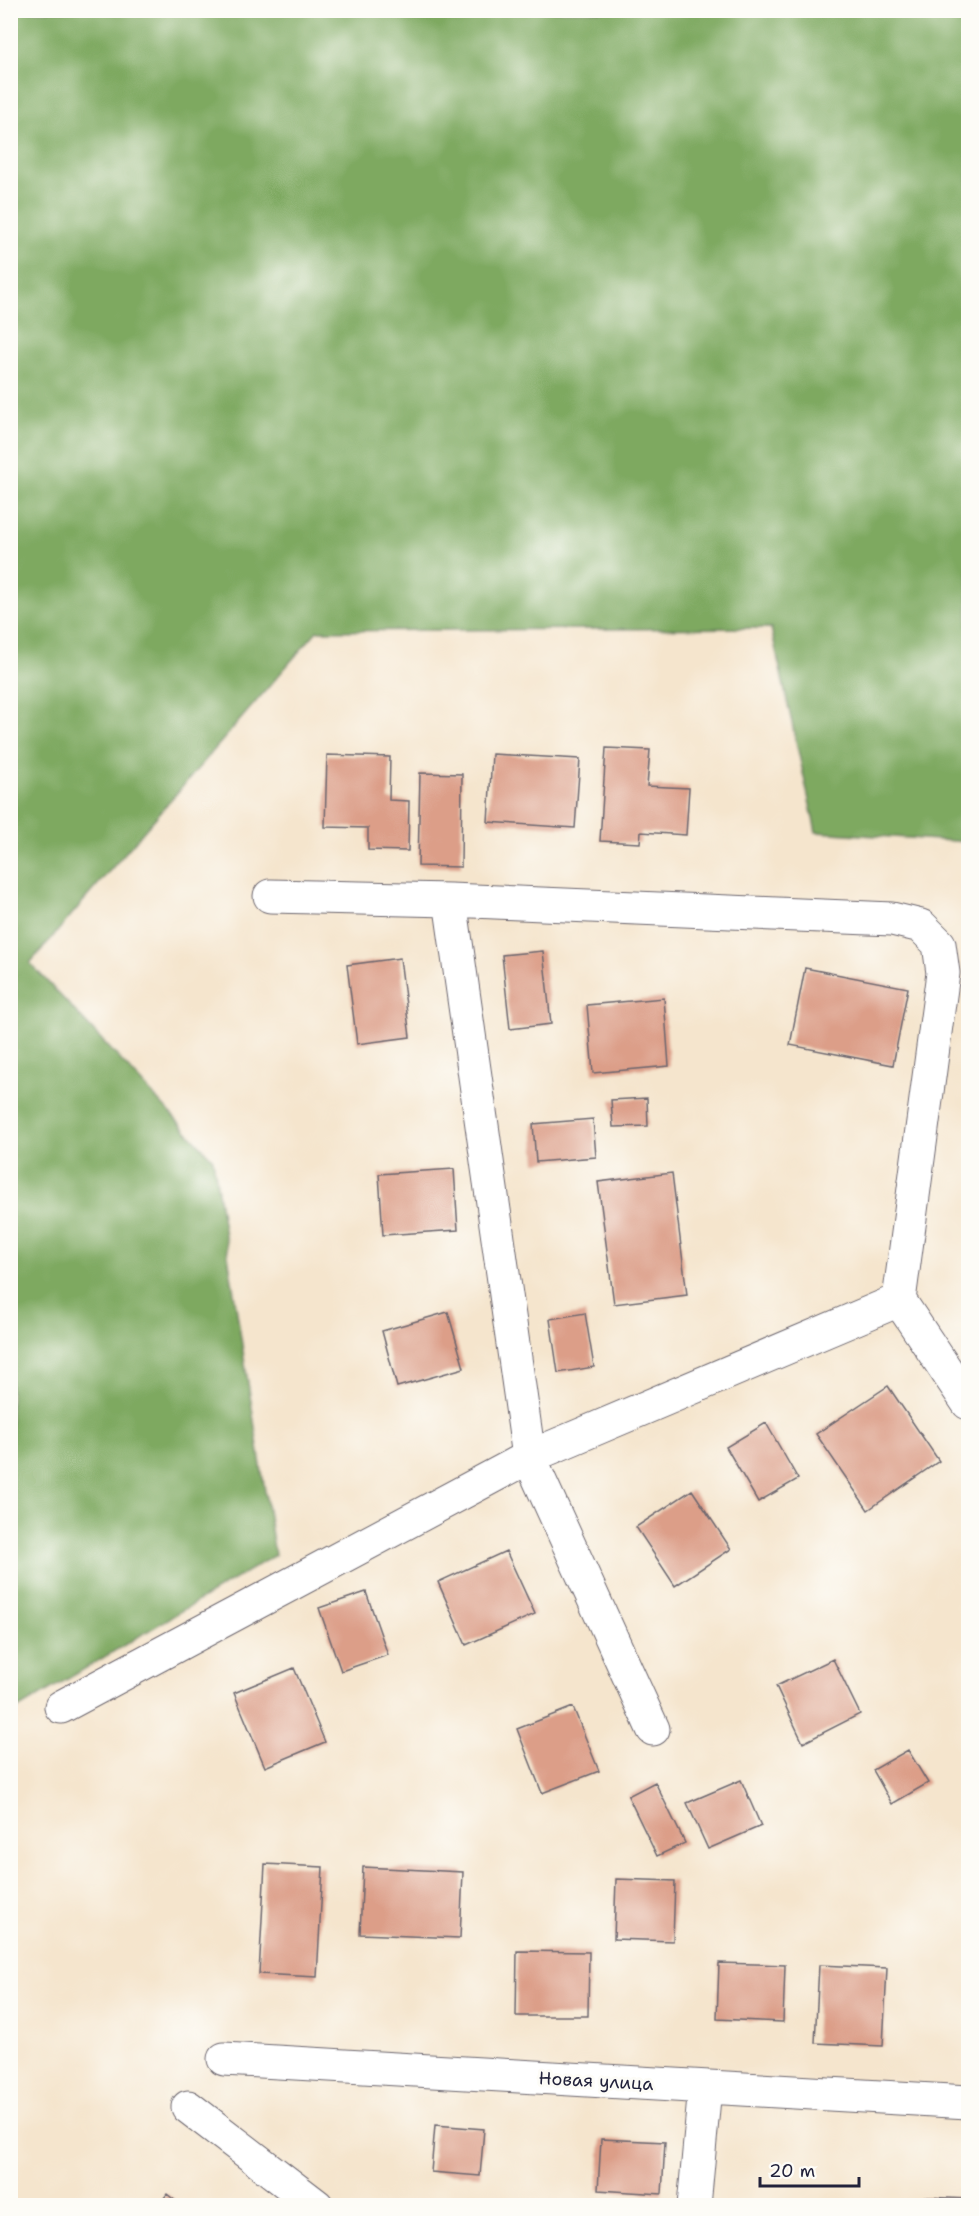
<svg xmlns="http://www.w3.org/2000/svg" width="979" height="2216" font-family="'Shantell Sans',sans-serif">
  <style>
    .forest { fill: #7ea960; stroke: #50664e; stroke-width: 1.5 }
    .building { fill: #dc9e88 }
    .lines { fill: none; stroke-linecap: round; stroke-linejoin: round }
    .minor-casing { stroke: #6c666e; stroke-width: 35 }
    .minor { stroke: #fff; stroke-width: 33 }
    .labels { text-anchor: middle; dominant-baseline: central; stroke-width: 6; stroke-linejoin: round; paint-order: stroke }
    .street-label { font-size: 18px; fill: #22223b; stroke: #fdfcf7 }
  </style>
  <rect width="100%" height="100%" fill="#fdfcf7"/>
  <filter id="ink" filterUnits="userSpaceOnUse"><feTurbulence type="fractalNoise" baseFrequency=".0167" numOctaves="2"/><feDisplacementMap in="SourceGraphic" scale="12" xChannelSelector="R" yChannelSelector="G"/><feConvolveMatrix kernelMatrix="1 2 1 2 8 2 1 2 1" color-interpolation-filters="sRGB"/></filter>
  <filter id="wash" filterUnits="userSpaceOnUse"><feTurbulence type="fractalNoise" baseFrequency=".008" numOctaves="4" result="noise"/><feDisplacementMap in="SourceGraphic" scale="24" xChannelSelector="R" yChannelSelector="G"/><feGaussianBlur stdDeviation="1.35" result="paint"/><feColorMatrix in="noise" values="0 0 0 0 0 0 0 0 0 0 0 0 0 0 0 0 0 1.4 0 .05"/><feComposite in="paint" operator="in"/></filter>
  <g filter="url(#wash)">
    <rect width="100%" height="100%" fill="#f5e5cd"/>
    <!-- forest -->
    <path class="forest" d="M10,11h958v831l-152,-10 -45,-204 -454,3 -287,332 183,196 62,396 -264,158z"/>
    <g id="blocks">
      <!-- building -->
      <path class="building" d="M606,748l44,2 -3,36 42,2 -3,47 -45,-3 -1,11 -40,-2z
        M492,754l88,5 -5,69 -87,-6z
        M327,755l63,2 -1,43 20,1 -1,50 -40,-1v-22l-43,-1z
        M420,773l42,1 -1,93 -43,-1z
        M543,951l8,73 -41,5 -8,-74z
        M400,958l10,79 -53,7 -10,-79z
        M805,968l103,20 -15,77 -103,-20z
        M664,998l5,68 -76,7 -6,-68z
        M647,1098l1,28 -35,1 -2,-27z
        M593,1119l3,38 -60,5 -3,-38z
        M454,1169l4,61 -75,5 -4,-61z
        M672,1173l15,122 -73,9 -16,-122z
        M448,1312l16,56 -67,19 -15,-56z
        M585,1313l9,54 -36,6 -8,-54z
        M888,1386l51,75 -71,49 -52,-76z
        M766,1423l32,56 -40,23 -32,-55z
        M692,1490l39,59 -56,37 -39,-59z
        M506,1551l29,63 -69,31 -28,-63z
        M366,1592l22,63 -47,16 -22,-63z
        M833,1659l27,55 -57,29 -27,-57z
        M294,1668l31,74 -60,25 -31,-74z
        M573,1707l26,64 -57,22 -25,-64z
        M908,1750l20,33 -36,21 -19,-34z
        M741,1780l20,46 -53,23 -21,-46z
        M655,1782l30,61 -28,13 -29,-60z
        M265,1864l58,3 -6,110 -58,-3z
        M363,1867l100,5 -3,66 -100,-4z
        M616,1879l59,2 -2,60 -59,-2z
        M517,1951l72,1 -1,64h-72z
        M719,1963l66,2 -2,57 -66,-3z
        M819,1965l68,3 -4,78 -68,-3z
        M435,2125l49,4 -4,47 -49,-4z
        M601,2139l64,3 -3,52 -64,-4z
        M167,2194l15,12h-24z
        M925,2197l43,2v7h-43z"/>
    </g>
  </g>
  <g filter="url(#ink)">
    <use href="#blocks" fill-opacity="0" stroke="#6c666e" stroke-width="1.5"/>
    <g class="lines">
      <defs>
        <path id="minor" d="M270,896l180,4 442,19 29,7 18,18 4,29 -44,327 69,103
          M450,900l79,557 124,272
          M61,1707l468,-250 370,-157
          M224,2059l744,43
          M188,2107l129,99
          M694,2206l11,-119"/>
      </defs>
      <!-- minor casing -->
      <use href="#minor" class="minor-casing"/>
      <!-- minor -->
      <use href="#minor" class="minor"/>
    </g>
  </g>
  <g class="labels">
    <!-- street labels -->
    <g class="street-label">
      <text transform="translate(596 2081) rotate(3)">Новая улица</text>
    </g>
  </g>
  <!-- margin -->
  <rect width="979" height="2216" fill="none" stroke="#fdfcf7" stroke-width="36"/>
  <!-- scale -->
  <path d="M760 2177v9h99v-9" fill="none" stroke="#22223b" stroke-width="3"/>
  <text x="769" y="2177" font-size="18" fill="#22223b" stroke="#fdfcf7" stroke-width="4.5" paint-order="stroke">20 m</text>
</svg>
